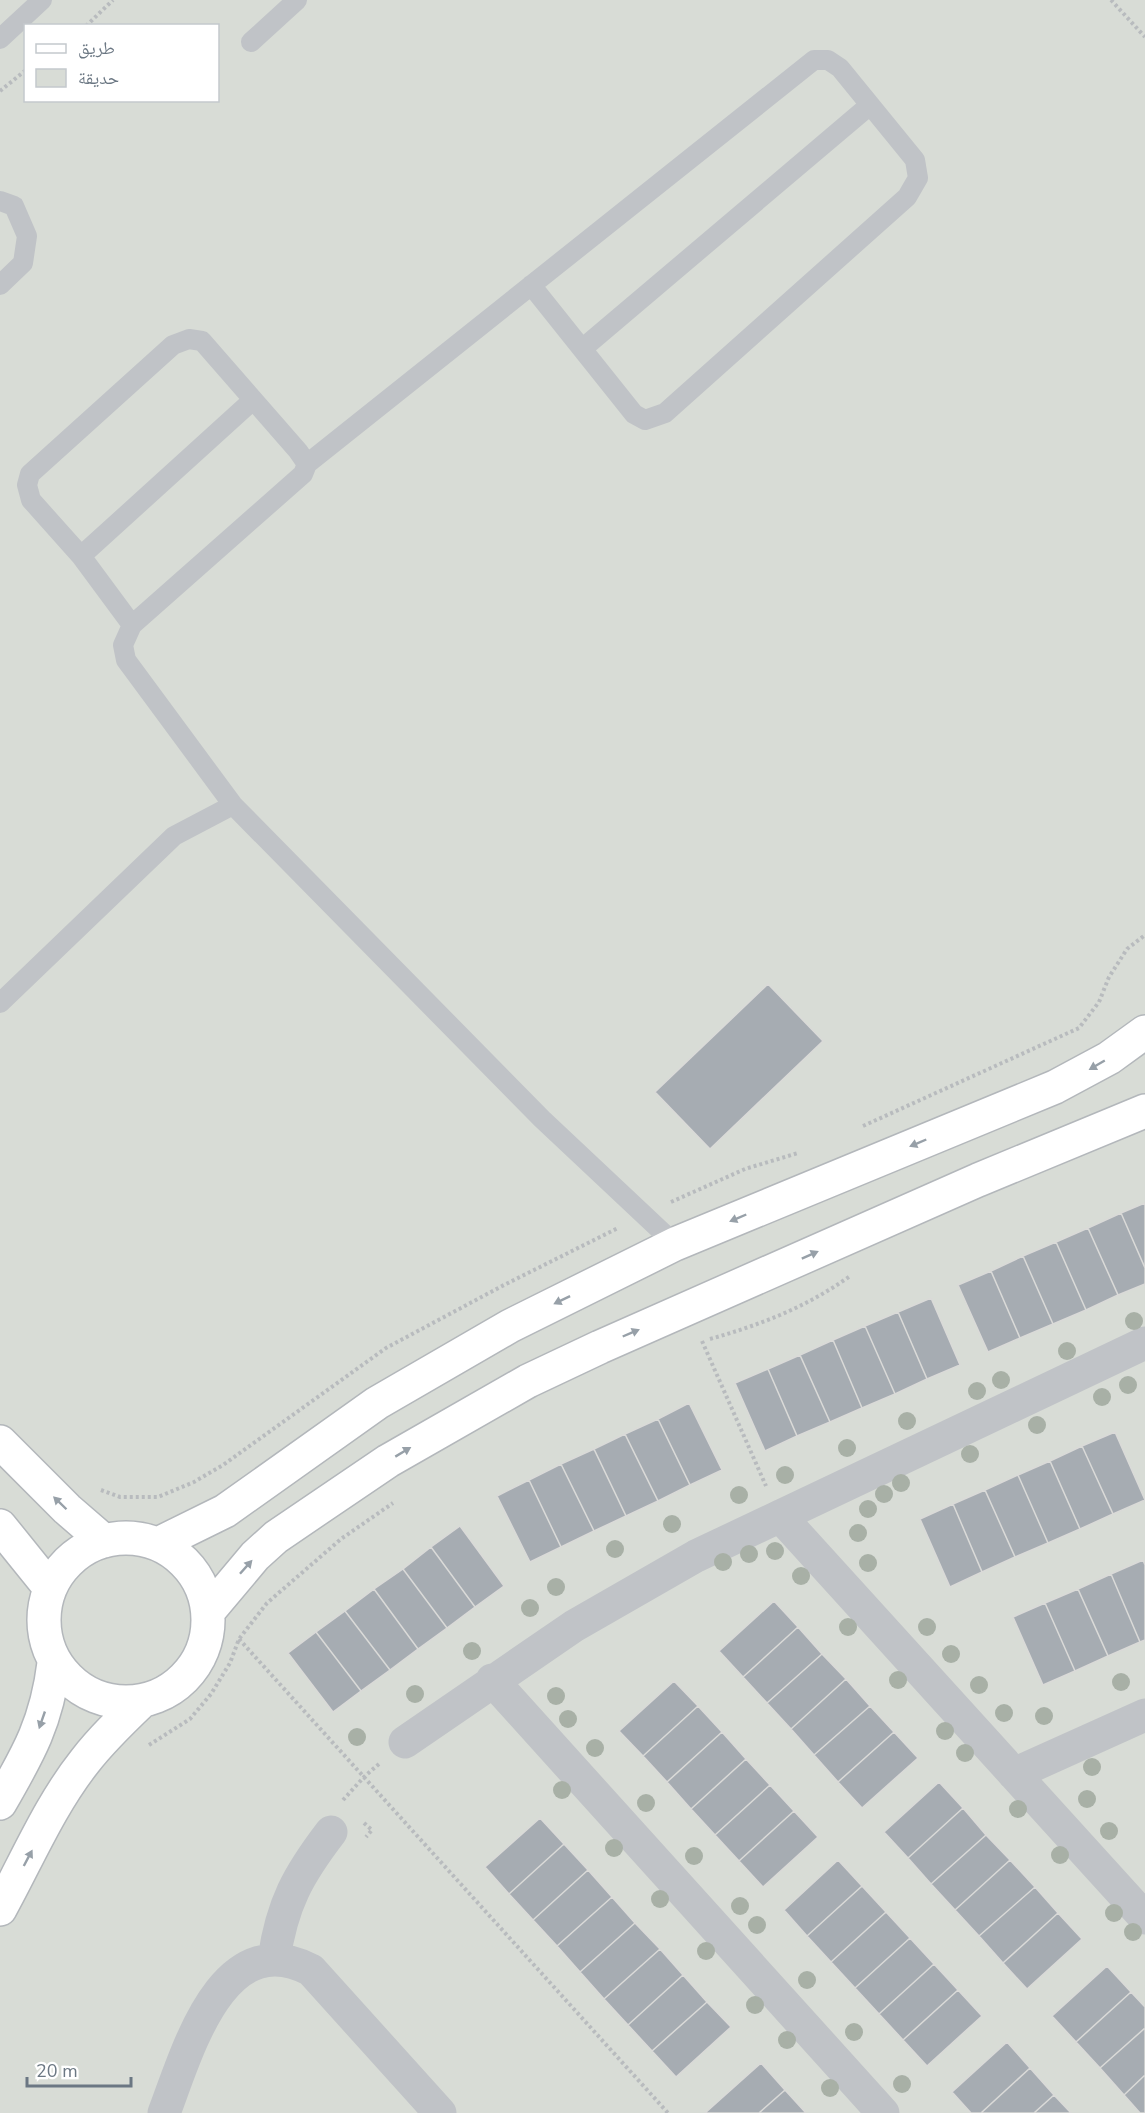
<svg xmlns="http://www.w3.org/2000/svg" width="1145" height="2113" font-family="'Nunito Sans','Noto Naskh Arabic',sans-serif">
  <style>
    .green { fill: #d8dcd6; fill-rule: evenodd }
    .building { fill: #a6acb2; stroke: #dadad8; stroke-width: 1.5 }
    .lines { fill: none; stroke-linecap: round; stroke-linejoin: round }
    .secondary-casing { stroke: #b3b7bb; stroke-width: 36 }
    .path { stroke: #b8bbbe; stroke-width: 4; stroke-dasharray: 3 3; stroke-linecap: butt }
    .lane { stroke: #c0c3c7; stroke-width: 20 }
    .street { stroke: #c0c3c7; stroke-width: 33 }
    .secondary { stroke: #fff; stroke-width: 33 }
    .tree { fill: #a8b0a6 }
    .oneway { fill: #97a0a8 }
  </style>
  <rect width="100%" height="100%" fill="#f8f8f6"/>
  <!-- green -->
  <path class="green" d="M0,0h1145v2113h-1145zM26,26h192v74h-192z"/>
  <!-- building -->
  <path class="building" d="M768,984l55,57 -113,108 -55,-57z
    M1145,1203v65l-24,-55z
    M1121,1213l24,55v16l-27,11 -30,-67z
    M1088,1228l30,67 -32,15 -30,-68z
    M1056,1242l30,68 -33,14 -30,-68z
    M1023,1256l30,68 -33,14 -29,-67z
    M991,1271l29,67 -32,14 -30,-67z
    M931,1298l29,67 -33,14 -29,-67z
    M898,1312l29,67 -32,15 -30,-68z
    M865,1326l30,68 -33,14 -29,-68z
    M833,1340l29,68 -32,14 -30,-67z
    M800,1355l30,67 -33,14 -29,-67z
    M768,1369l29,67 -32,15 -30,-68z
    M689,1403l33,67 -32,15 -32,-66z
    M658,1419l32,66 -32,16 -33,-67z
    M1115,1432l30,68 -32,14 -31,-68z
    M625,1434l33,67 -32,15 -32,-67z
    M1082,1446l31,68 -33,15 -30,-68z
    M594,1449l32,67 -32,15 -33,-67z
    M1050,1461l30,68 -32,14 -30,-68z
    M561,1464l33,67 -33,16 -32,-67z
    M1018,1475l30,68 -33,14 -30,-67z
    M529,1480l32,67 -31,15 -33,-66z
    M985,1490l30,67 -33,15 -29,-68z
    M953,1504l29,68 -32,15 -30,-68z
    M460,1526l44,60 -29,21 -44,-60z
    M431,1547l44,60 -28,21 -44,-59z
    M1143,1560l2,5v75l-5,2 -29,-68z
    M403,1569l44,59 -29,21 -44,-60z
    M1111,1574l29,68 -32,14 -30,-67z
    M374,1589l44,60 -28,21 -45,-59z
    M1078,1589l30,67 -33,15 -30,-68z
    M774,1601l24,26 -55,50 -24,-26z
    M1045,1603l30,68 -32,14 -30,-68z
    M345,1611l45,59 -29,21 -45,-59z
    M798,1627l24,27 -55,49 -24,-26z
    M316,1632l45,59 -28,21 -45,-59z
    M822,1654l24,25 -55,50 -24,-26z
    M846,1679l24,27 -56,49 -23,-26z
    M674,1681l24,25 -55,50 -24,-25z
    M698,1706l24,26 -55,50 -24,-26z
    M870,1706l24,26 -56,50 -24,-27z
    M722,1732l24,27 -55,50 -24,-27z
    M894,1732l24,26 -56,50 -24,-26z
    M746,1759l24,26 -55,50 -24,-26z
    M939,1782l24,26 -55,50 -24,-26z
    M770,1785l24,26 -55,50 -24,-26z
    M963,1808l23,27 -55,49 -23,-26z
    M794,1811l24,26 -55,50 -24,-26z
    M540,1818l24,26 -55,50 -24,-27z
    M986,1835l24,25 -55,50 -24,-26z
    M564,1844l24,26 -55,50 -24,-26z
    M838,1860l24,26 -55,50 -23,-26z
    M1010,1860l25,27 -56,49 -24,-26z
    M588,1870l24,27 -55,49 -24,-26z
    M862,1886l24,26 -55,50 -24,-26z
    M1035,1887l23,26 -55,50 -24,-27z
    M612,1897l23,26 -55,49 -23,-26z
    M886,1912l24,26 -55,50 -24,-26z
    M1058,1913l24,26 -55,50 -24,-26z
    M635,1923l25,26 -56,50 -24,-27z
    M910,1938l24,26 -55,50 -24,-26z
    M660,1949l23,26 -55,50 -24,-26z
    M934,1964l24,26 -55,50 -24,-26z
    M1107,1966l24,26 -55,50 -24,-26z
    M683,1975l24,27 -55,49 -24,-26z
    M958,1990l24,26 -55,50 -24,-26z
    M1131,1992l14,15v21l-45,40 -24,-26z
    M707,2002l24,25 -55,50 -24,-26z
    M1145,2028v47l-21,20 -24,-27z
    M1007,2042l23,26 -49,45h-10l-19,-21z
    M761,2063l24,27 -26,23h-54z
    M1030,2068l24,27 -20,18h-53z
    M1145,2075v38h-5l-16,-18z
    M785,2090l21,23h-47z
    M1054,2095l17,18h-37z"/>
  <g class="lines">
    <defs>
      <path id="secondary" d="M0,1442l67,67 37,32
        M0,1526l50,62
        M44 1620a82 82 0 1 1 164 0a82 82 0 1 1-164 0Z
        M158,1544l67,-33 152,-108 133,-77 165,-82 380,-157 54,-29 36,-26
        M208,1612l47,-56 21,-19 112,-76 140,-80 72,-34 378,-167 167,-69
        M0,1803c29,-50 47,-82 54,-140
        M0,1909c27,-49 50,-104 85,-148 17,-22 37,-41 57,-60"/>
    </defs>
    <!-- secondary casing -->
    <use href="#secondary" class="secondary-casing"/>
    <!-- path -->
    <path class="path" d="M1111,0l34,37
      M86,26l27,-26
      M0,91l26,-21
      M863,1126l216,-98 20,-26 10,-25 18,-28 18,-14
      M671,1202l74,-33 53,-16
      M710,1339c50,-14 97,-32 140,-63
      M702,1341l64,145
      M101,1490l19,7h38l36,-15 29,-17 163,-117 118,-63 114,-57
      M239,1639l429,474
      M149,1745l41,-26 21,-25 19,-31 9,-24 28,-36 74,-64 52,-36
      M343,1800l21,-23 16,-14
      M364,1823l8,7 -6,7"/>
    <!-- lane -->
    <path class="lane" d="M0,39l42,-39
      M251,42l46,-42
      M0,201l14,5 13,30 -4,27 -23,22
      M582,349l288,-244
      M307,464l507,-404h14l12,8 75,92 3,18 -11,19 -242,216 -20,7 -11,-6 -103,-129
      M81,556l172,-156
      M132,625l-51,-69 -50,-56 -4,-15 3,-11 143,-129 16,-6 13,2 96,110 9,13 -4,10 -171,151 -9,20 3,15 107,145 309,314 133,125
      M0,1003l174,-167 59,-31"/>
    <!-- street -->
    <path class="street" d="M780,1516l365,402
      M492,1680l391,433
      M405,1742l169,-116 122,-70 449,-213
      M1014,1774l131,-59
      M274,1959c8,-55 24,-84 57,-127
      M164,2113c23,-60 58,-190 147,-143l129,143"/>
    <!-- secondary -->
    <use href="#secondary" class="secondary"/>
  </g>
  <!-- trees -->
  <g class="tree">
    <circle cx="1134" cy="1321" r="9"/>
    <circle cx="1067" cy="1351" r="9"/>
    <circle cx="1001" cy="1380" r="9"/>
    <circle cx="1128" cy="1385" r="9"/>
    <circle cx="977" cy="1391" r="9"/>
    <circle cx="1102" cy="1397" r="9"/>
    <circle cx="907" cy="1421" r="9"/>
    <circle cx="1037" cy="1425" r="9"/>
    <circle cx="847" cy="1448" r="9"/>
    <circle cx="970" cy="1454" r="9"/>
    <circle cx="785" cy="1475" r="9"/>
    <circle cx="901" cy="1483" r="9"/>
    <circle cx="884" cy="1494" r="9"/>
    <circle cx="739" cy="1495" r="9"/>
    <circle cx="868" cy="1509" r="9"/>
    <circle cx="672" cy="1524" r="9"/>
    <circle cx="858" cy="1533" r="9"/>
    <circle cx="615" cy="1549" r="9"/>
    <circle cx="775" cy="1551" r="9"/>
    <circle cx="749" cy="1554" r="9"/>
    <circle cx="723" cy="1562" r="9"/>
    <circle cx="868" cy="1563" r="9"/>
    <circle cx="801" cy="1576" r="9"/>
    <circle cx="556" cy="1587" r="9"/>
    <circle cx="530" cy="1608" r="9"/>
    <circle cx="848" cy="1627" r="9"/>
    <circle cx="927" cy="1627" r="9"/>
    <circle cx="472" cy="1651" r="9"/>
    <circle cx="951" cy="1654" r="9"/>
    <circle cx="898" cy="1680" r="9"/>
    <circle cx="1121" cy="1682" r="9"/>
    <circle cx="979" cy="1685" r="9"/>
    <circle cx="415" cy="1694" r="9"/>
    <circle cx="556" cy="1696" r="9"/>
    <circle cx="1004" cy="1713" r="9"/>
    <circle cx="1044" cy="1716" r="9"/>
    <circle cx="568" cy="1719" r="9"/>
    <circle cx="945" cy="1731" r="9"/>
    <circle cx="357" cy="1737" r="9"/>
    <circle cx="595" cy="1748" r="9"/>
    <circle cx="965" cy="1753" r="9"/>
    <circle cx="1092" cy="1767" r="9"/>
    <circle cx="562" cy="1790" r="9"/>
    <circle cx="1087" cy="1799" r="9"/>
    <circle cx="646" cy="1803" r="9"/>
    <circle cx="1018" cy="1809" r="9"/>
    <circle cx="1109" cy="1831" r="9"/>
    <circle cx="614" cy="1848" r="9"/>
    <circle cx="1060" cy="1855" r="9"/>
    <circle cx="694" cy="1856" r="9"/>
    <circle cx="660" cy="1899" r="9"/>
    <circle cx="740" cy="1906" r="9"/>
    <circle cx="1114" cy="1913" r="9"/>
    <circle cx="757" cy="1925" r="9"/>
    <circle cx="1133" cy="1932" r="9"/>
    <circle cx="706" cy="1951" r="9"/>
    <circle cx="807" cy="1980" r="9"/>
    <circle cx="755" cy="2005" r="9"/>
    <circle cx="854" cy="2032" r="9"/>
    <circle cx="787" cy="2040" r="9"/>
    <circle cx="902" cy="2084" r="9"/>
    <circle cx="830" cy="2088" r="9"/>
  </g>
  <!-- one-way arrows -->
  <defs><path id="oneway-solid" d="M-6-.8H1V-3.2L6.5 0L1 3.2V.8H-6Z" transform="scale(1.5)"/></defs>
  <g class="oneway">
    <use href="#oneway-solid" transform="translate(1097 1065) rotate(150)"/>
    <use href="#oneway-solid" transform="translate(918 1143) rotate(157)"/>
    <use href="#oneway-solid" transform="translate(738 1218) rotate(157)"/>
    <use href="#oneway-solid" transform="translate(810 1255) rotate(-24)"/>
    <use href="#oneway-solid" transform="translate(562 1300) rotate(154)"/>
    <use href="#oneway-solid" transform="translate(631 1333) rotate(-23)"/>
    <use href="#oneway-solid" transform="translate(403 1452) rotate(-31)"/>
    <use href="#oneway-solid" transform="translate(60 1503) rotate(-136)"/>
    <use href="#oneway-solid" transform="translate(246 1567) rotate(-48)"/>
    <use href="#oneway-solid" transform="translate(42 1720) rotate(109)"/>
    <use href="#oneway-solid" transform="translate(28 1858) rotate(-62)"/>
  </g>
  <!-- legend -->
  <rect x="24" y="24" width="195" height="78" fill="#ffffff" stroke="#c4c9cd" stroke-width="1.5"/>
  <rect x="36" y="44" width="30" height="9" fill="#ffffff" stroke="#c4c9cd" stroke-width="1.5"/>
  <text x="78" y="54" font-size="18" fill="#6b7783">طريق</text>
  <rect x="36" y="69" width="30" height="18" fill="#d8dcd6" stroke="#c4c9cd" stroke-width="1.5"/>
  <text x="78" y="84" font-size="18" fill="#6b7783">حديقة</text>
  <!-- scale -->
  <path d="M27 2077v9h104v-9" fill="none" stroke="#6b7783" stroke-width="3"/>
  <text x="36" y="2077" font-size="18" fill="#6b7783" stroke="#ffffff" stroke-width="4.5" paint-order="stroke">20 m</text>
</svg>
